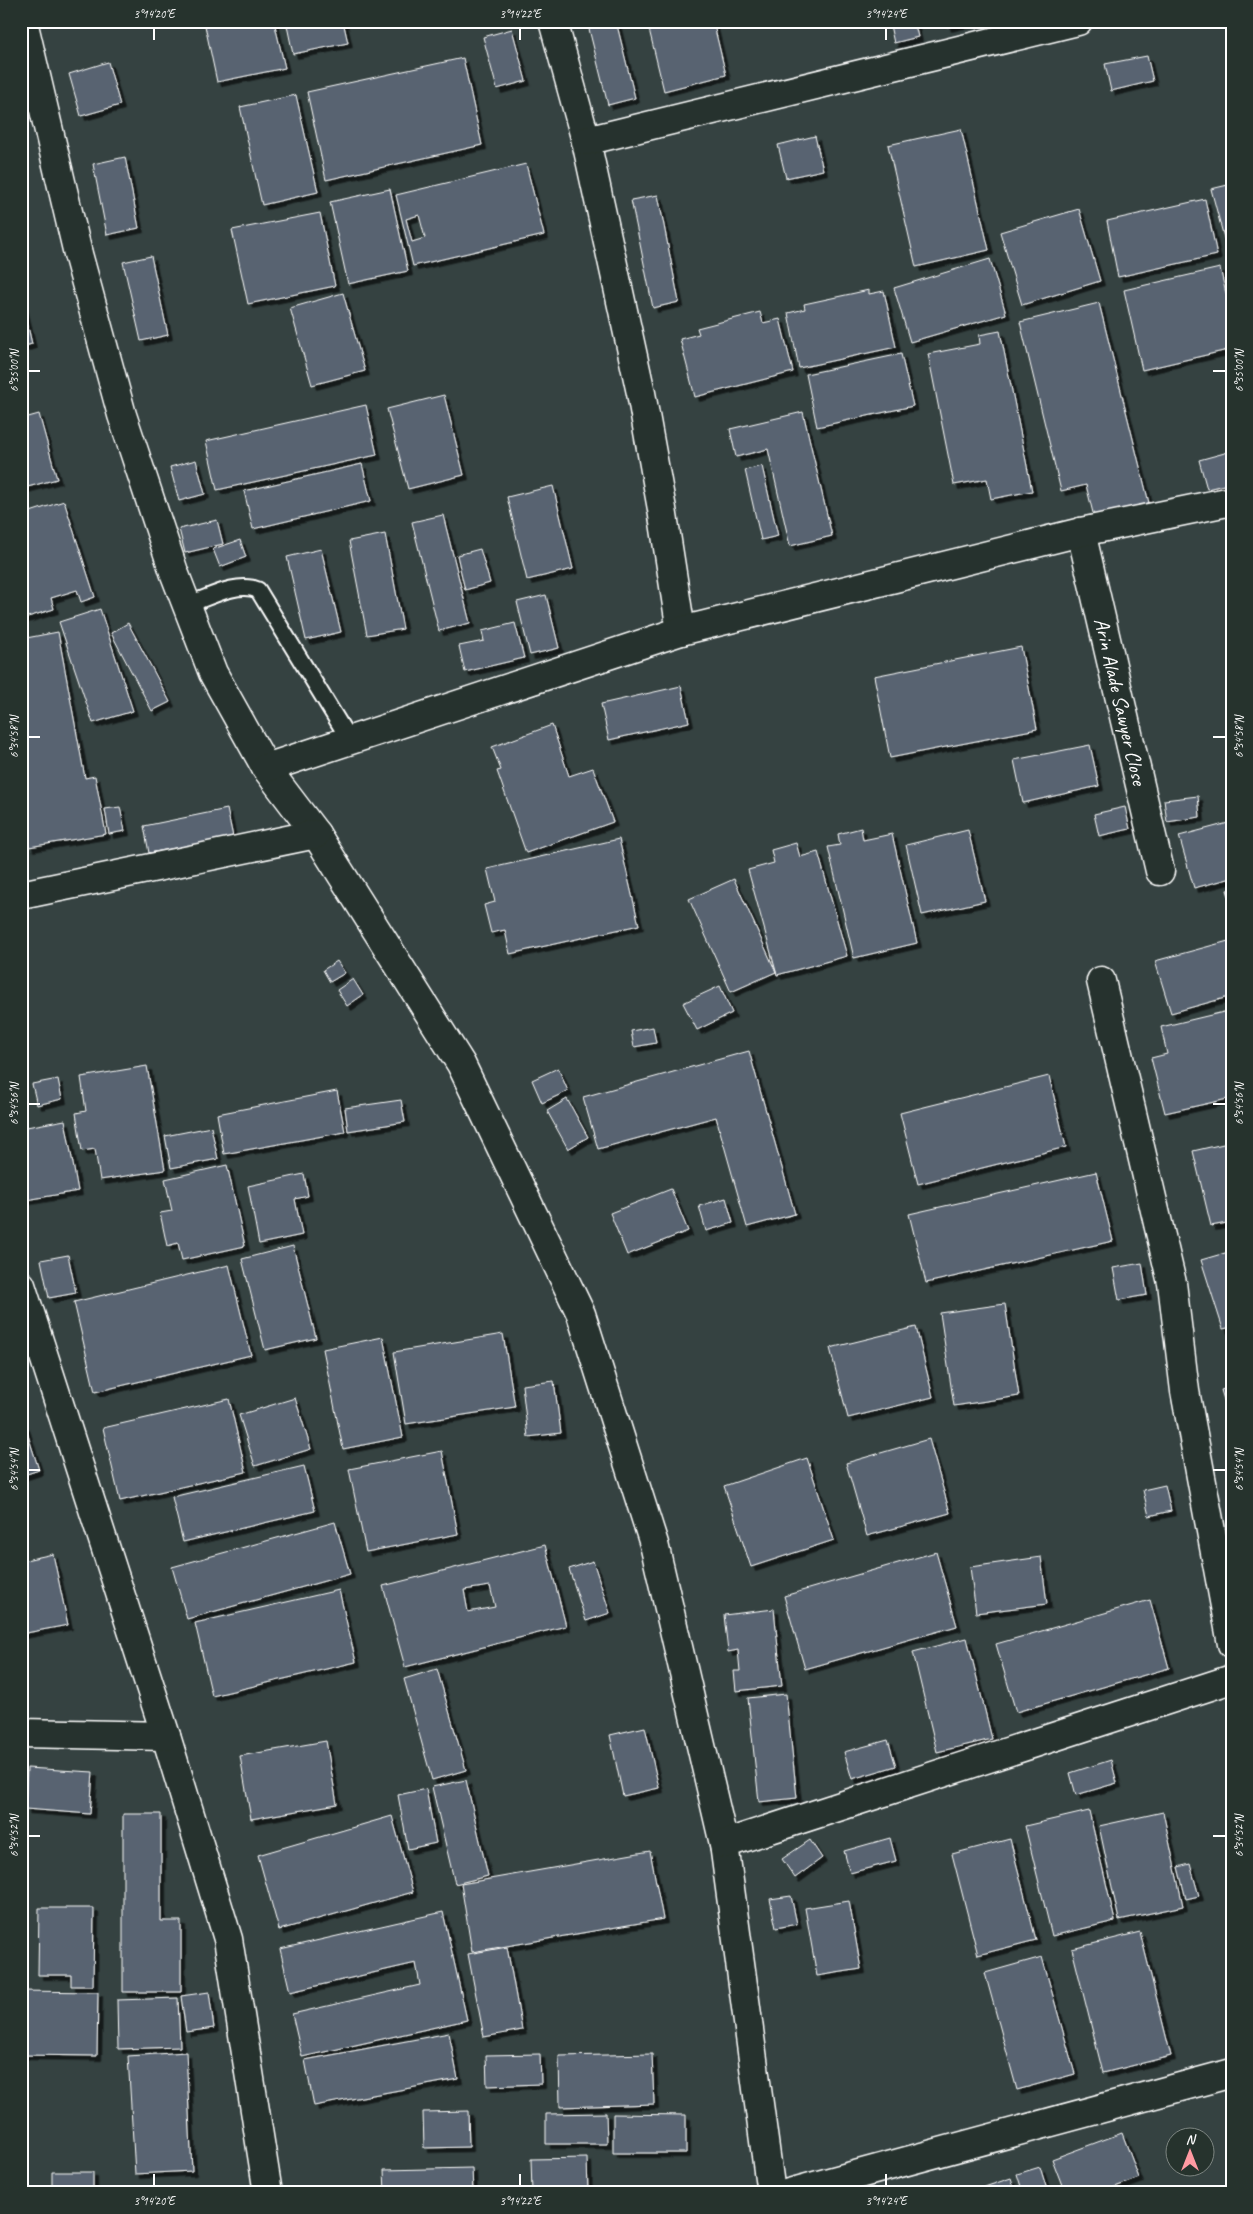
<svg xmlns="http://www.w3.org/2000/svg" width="1253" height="2214" font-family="Caveat,sans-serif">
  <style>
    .building { fill: #586471; stroke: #fff; fill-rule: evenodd; filter: url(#shadow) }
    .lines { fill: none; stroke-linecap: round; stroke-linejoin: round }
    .service-casing { stroke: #fff; stroke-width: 19 }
    .minor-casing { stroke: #fff; stroke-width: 31 }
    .service { stroke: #26332d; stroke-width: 15 }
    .minor { stroke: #26332d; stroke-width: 28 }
    .ticks { fill: none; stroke: #fff; stroke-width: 2 }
    .labels { text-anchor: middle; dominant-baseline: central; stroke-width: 4; stroke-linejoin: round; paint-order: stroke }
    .street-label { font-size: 21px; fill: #fff; stroke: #26332d }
    .neatline { fill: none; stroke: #fff; stroke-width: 2 }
    .ticks-label { font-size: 12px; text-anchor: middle; fill: #fff }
  </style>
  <defs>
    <filter id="shadow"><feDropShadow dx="4.5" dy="4.5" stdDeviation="0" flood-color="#0009"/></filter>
  </defs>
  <rect width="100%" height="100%" fill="#354241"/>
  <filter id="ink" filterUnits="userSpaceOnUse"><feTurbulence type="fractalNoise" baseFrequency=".02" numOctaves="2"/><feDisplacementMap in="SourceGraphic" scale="10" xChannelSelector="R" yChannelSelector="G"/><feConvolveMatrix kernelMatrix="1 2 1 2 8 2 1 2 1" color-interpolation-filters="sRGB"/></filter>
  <g filter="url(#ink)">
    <!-- building -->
    <path class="building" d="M204,21h70l11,47 -68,14z
      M286,21h57l5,22 -55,11z
      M587,21h29l19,77 -27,7z
      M647,21h66l13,54 -62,16z
      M889,21h25l4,16 -24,6z
      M945,21h18l1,2 -17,4z
      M512,29l14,52 -29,8 -14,-52z
      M1147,56l6,25 -42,10 -6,-27z
      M463,58l19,87 -156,35 -19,-88z
      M108,62l12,43 -39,11 -12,-42z
      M296,95l22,97 -56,13 -22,-98z
      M961,129l28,121 -73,17 -28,-122z
      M815,136l8,34 -37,8 -8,-33z
      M125,157l14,71 -32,7 -14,-71z
      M526,164l18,71 -131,31 -17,-71zM419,215l6,23 -13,4 -6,-23z
      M1232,184v68l-4,1 -17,-64z
      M390,189l18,82 -60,13 -18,-82z
      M658,195l21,107 -26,6 -22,-108z
      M1205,199l12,56 -99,22 -11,-56z
      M1079,209l21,72 -78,24 -22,-73z
      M320,213l15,73 -87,18 -16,-74z
      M151,256l17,79 -27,6 -18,-79z
      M990,259l16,55 -96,28 -16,-54z
      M1220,268l12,51v30l-90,21 -18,-80z
      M869,290v4l15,-3 12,56 -97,21 -11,-55 17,-4 -1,-5z
      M343,293l22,78 -53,14 -22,-77z
      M21,296l11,48 -11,3z
      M1099,303l50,200 -55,14 -8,-32 -25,6 -41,-169z
      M760,312l3,11 17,-4 13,53 -98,25 -15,-58 19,-5 -2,-6z
      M1000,331l32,160 -41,8 -4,-20 -33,6 -26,-131 52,-10 -1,-9z
      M901,354l12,52 -96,21 -11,-53z
      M444,395l20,80 -56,14 -21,-80z
      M366,405l11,50 -160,35 -11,-49z
      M803,412l29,124 -42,10 -22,-97 -32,8 -6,-28z
      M39,414l18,65 -33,9 -3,-10v-59z
      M1232,451v32l-25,6 -8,-29z
      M196,460l9,34 -26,7 -9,-34z
      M362,464l9,37 -118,28 -9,-38z
      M762,466l16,70 -17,4 -16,-70z
      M553,486l20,83 -46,11 -20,-83z
      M64,501l31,96 -14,5 -4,-12 -26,8 3,11 -33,10v-104z
      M443,515l27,108 -31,8 -27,-109z
      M217,520l6,24 -38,9 -6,-24z
      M385,534l18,95 -36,6 -18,-94z
      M240,540l6,17 -26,10 -7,-18z
      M321,549l20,83 -35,8 -19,-83z
      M480,549l10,34 -25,7 -8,-35z
      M546,595l13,53 -29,7 -13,-53z
      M100,609l33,102 -40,12 -34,-101z
      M128,623l42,79 -18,9 -41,-78z
      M515,623l9,35 -59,14 -6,-26 25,-5 -2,-10z
      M58,632l27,146 10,-2 11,58 -77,13 -8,-44v-164z
      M1021,647l16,82 -147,29 -16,-82z
      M681,686l8,36 -80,18 -8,-36z
      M552,725l17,51 24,-8 20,54 -87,31 -29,-82 4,-1 -9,-23z
      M1090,745l9,41 -76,17 -9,-43z
      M1198,796l2,21 -33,5 -3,-22z
      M120,807l5,24 -16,3 -4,-25z
      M1125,807l5,22 -31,7 -5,-22z
      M227,809l6,28 -84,16 -5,-27z
      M1232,822v56l-38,10 -15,-52z
      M861,828l2,12 29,-6 25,109 -63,15 -26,-111 12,-2 -2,-11z
      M968,830l17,71 -63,14 -16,-70z
      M619,839l20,86 -129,29 -5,-24 -14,3 -7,-28 11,-3 -8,-33z
      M796,843l4,14 18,-5 29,104 -70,19 -29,-105 26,-7 -3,-13z
      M734,879l42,93 -45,20 -42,-93z
      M1232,889v17l-5,-16z
      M1232,940v56l-61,17 -16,-52z
      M337,961l8,12 -15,9 -7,-12z
      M353,979l10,16 -16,11 -10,-16z
      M720,986l12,27 -35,17 -14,-27z
      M1232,1010v88l-67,15 -14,-55 16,-4 -6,-27z
      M653,1027l3,16 -22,4 -3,-16z
      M749,1051l46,163 -48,13 -31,-110 -118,32 -15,-52z
      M147,1066l18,104 -65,10 -5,-31 -13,2 -6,-38 10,-2 -5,-34z
      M558,1068l10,23 -26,12 -10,-23z
      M1049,1076l17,71 -148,37 -18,-71z
      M58,1079l4,20 -25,6 -5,-21z
      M337,1091l8,41 -121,22 -7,-40z
      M567,1099l21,38 -20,12 -21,-38z
      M401,1100l4,22 -57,9 -3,-23z
      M65,1120l13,71 -57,10v-73z
      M211,1127l7,32 -47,9 -6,-32z
      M1232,1142v80l-21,4 -18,-75z
      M227,1165l18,81 -63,14 -4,-17 -11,3 -7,-33 12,-2 -7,-32z
      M1096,1172l17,69 -187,42 -17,-69z
      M304,1174l4,22 -13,3 7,36 -43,9 -11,-58z
      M671,1189l17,42 -61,24 -17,-42z
      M726,1198l7,25 -27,8 -7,-25z
      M293,1246l23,92 -51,12 -23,-91z
      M1232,1251v76l-9,2 -22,-69z
      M68,1255l8,38 -27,5 -8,-38z
      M1142,1263l5,32 -28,5 -6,-32z
      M229,1265l22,90 -156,37 -21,-90z
      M1005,1304l14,92 -65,10 -14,-93z
      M916,1327l17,70 -85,21 -18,-70z
      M503,1334l12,73 -109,17 -12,-72z
      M383,1337l20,100 -60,12 -20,-100z
      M554,1381l7,52 -33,4 -6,-52z
      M1232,1387v39l-11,-36z
      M295,1398l16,51 -56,17 -16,-51z
      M229,1399l17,73 -126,29 -17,-73z
      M25,1426l14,44 -18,6v-49z
      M929,1439l21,74 -83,23 -21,-73z
      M442,1451l16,83 -92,18 -17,-83z
      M807,1458l27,82 -83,27 -27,-81z
      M304,1466l11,45 -132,31 -11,-45z
      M1165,1485l6,26 -22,5 -6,-26z
      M335,1522l15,52 -163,45 -15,-52z
      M545,1545l21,81 -161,41 -22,-81zM490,1586l5,21 -27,5 -4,-22z
      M936,1552l21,74 -152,43 -21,-73z
      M53,1554l15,71 -47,9v-73z
      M1041,1557l6,47 -71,9 -6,-46z
      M593,1561l17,52 -24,8 -17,-52z
      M339,1590l17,72 -144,34 -17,-73z
      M1150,1600l19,68 -153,44 -20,-68z
      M774,1609l8,77 -46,5 -2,-20h6l-2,-21 -10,2 -4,-37z
      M967,1638l25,101 -55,13 -24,-100z
      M437,1669l29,101 -34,10 -28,-101z
      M786,1694l11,104 -38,4 -11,-104z
      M645,1727l14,61 -36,8 -13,-61z
      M888,1740l8,26 -44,13 -8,-27z
      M326,1741l11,63 -86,15 -11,-63z
      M1111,1760l6,23 -41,12 -6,-22z
      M27,1768l66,4 -3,42 -65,-5z
      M466,1780l22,96 -33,8 -23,-97z
      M426,1789l10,54 -28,6 -10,-54z
      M1089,1811l26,110 -63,15 -27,-110z
      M1163,1812l20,94 -64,14 -20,-94z
      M123,1814h38v107h20v71h-58z
      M392,1816l21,76 -134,38 -21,-75z
      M890,1838l6,23 -46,12 -6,-22z
      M1010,1839l26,101 -58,15 -26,-101z
      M810,1840l12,18 -27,20 -13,-19z
      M650,1851l13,68 -191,33 -11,-68z
      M1190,1864l9,32 -13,3 -8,-32z
      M791,1896l6,28 -21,4 -6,-29z
      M849,1901l12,68 -44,7 -12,-68z
      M39,1908h55l-1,78h-22v-11h-33z
      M443,1912l24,108 -165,37 -10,-43 128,-29 -4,-22 -126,29 -10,-43z
      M1140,1932l31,124 -68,17 -31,-124z
      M507,1947l15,83 -38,7 -16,-83z
      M1042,1957l33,117 -58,16 -32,-117z
      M21,1991l77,1 -1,64 -76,-1z
      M209,1992l5,36 -28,4 -5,-36z
      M178,1998l2,49 -62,2 -1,-49z
      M449,2033l9,46 -144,27 -9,-46z
      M186,2052l6,119 -57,3 -7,-118z
      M540,2054l1,30 -54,2 -1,-31z
      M652,2054l2,50 -94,3 -1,-51z
      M468,2111l1,36 -45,1 -1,-36z
      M606,2113l1,31h-61v-30z
      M613,2114l73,1v38h-73z
      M1122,2133l17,45 -40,15h-34l-13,-34z
      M587,2158l1,35h-56l-1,-34z
      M1040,2167l8,26h-25l-6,-19z
      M472,2168l1,25h-88l-1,-23z
      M52,2172h41v21h-41z
      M1011,2178l5,15h-49z
      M1232,2185v8h-23z"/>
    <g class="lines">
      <defs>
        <path id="service" d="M187,605c21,-7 50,-24 71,-15l92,151"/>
        <g id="minor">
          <path d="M23,21l55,233 44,161 52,157 39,101 53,95 50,66 145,230 120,250 73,230 70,300 47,349"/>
          <path d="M553,21l33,120 55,252 21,116 19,122"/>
          <path d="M586,141l492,-120"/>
          <path id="s1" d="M1081,532l79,339"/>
          <path d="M266,768l415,-137 400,-99 151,-31"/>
          <path d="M21,895l295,-61"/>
          <path d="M1101,981l71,302 13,108 47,253"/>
          <path d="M21,1285l145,451 62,203 40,254"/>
          <path d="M21,1733l145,3"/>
          <path d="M724,1844l508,-165"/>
          <path d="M789,2193l443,-120"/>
        </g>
      </defs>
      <!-- service casing -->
      <use href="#service" class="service-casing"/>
      <!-- minor casing -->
      <use href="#minor" class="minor-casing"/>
      <!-- service -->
      <use href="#service" class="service"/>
      <!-- minor -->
      <use href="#minor" class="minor"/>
    </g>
  </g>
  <!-- ticks -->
  <path class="ticks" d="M154,28v12M520,28v12M886,28v12M28,371h12M1213,371h13M28,737h12M1213,737h13M28,1104h12M1213,1104h13M28,1470h12M1213,1470h13M28,1836h12M1213,1836h13M154,2174v12M520,2174v12M886,2174v12"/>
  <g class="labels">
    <!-- street labels -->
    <g class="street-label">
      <text stroke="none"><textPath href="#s1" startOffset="174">Arin Alade Sawyer Close</textPath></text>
    </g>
  </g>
  <!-- margin -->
  <rect width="1253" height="2214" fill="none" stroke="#26332d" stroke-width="55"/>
  <!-- north arrow -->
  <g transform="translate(1190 2152)"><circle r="24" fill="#26332d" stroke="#7d8581"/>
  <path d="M0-4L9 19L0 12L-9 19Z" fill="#ff9aa2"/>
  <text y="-8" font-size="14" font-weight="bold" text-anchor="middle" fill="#ffffff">N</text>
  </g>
  <rect x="28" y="28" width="1198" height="2158" class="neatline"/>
  <g class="ticks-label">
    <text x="154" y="18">3°14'20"E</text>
    <text x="520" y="18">3°14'22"E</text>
    <text x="886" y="18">3°14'24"E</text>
    <text transform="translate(14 371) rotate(-90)" y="4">6°35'00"N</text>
    <text transform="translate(1239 371) rotate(-90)" y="4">6°35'00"N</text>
    <text transform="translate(14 737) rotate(-90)" y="4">6°34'58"N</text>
    <text transform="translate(1239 737) rotate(-90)" y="4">6°34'58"N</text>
    <text transform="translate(14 1104) rotate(-90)" y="4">6°34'56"N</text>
    <text transform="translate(1239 1104) rotate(-90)" y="4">6°34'56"N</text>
    <text transform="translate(14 1470) rotate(-90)" y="4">6°34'54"N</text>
    <text transform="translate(1239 1470) rotate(-90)" y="4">6°34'54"N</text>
    <text transform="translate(14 1836) rotate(-90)" y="4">6°34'52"N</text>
    <text transform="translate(1239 1836) rotate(-90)" y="4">6°34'52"N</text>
    <text x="154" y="2205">3°14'20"E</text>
    <text x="520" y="2205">3°14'22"E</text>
    <text x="886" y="2205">3°14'24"E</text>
  </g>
</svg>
